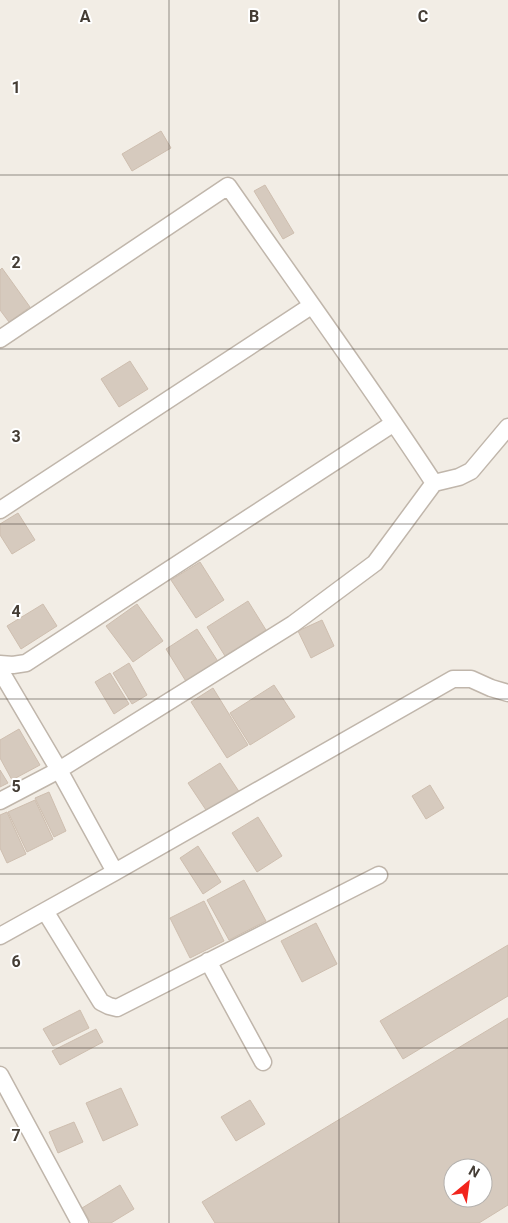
<svg xmlns="http://www.w3.org/2000/svg" width="508" height="1223" font-family="Roboto,sans-serif">
  <style>
    .building { fill: #d6cabe; stroke: #cebeaf; fill-rule: evenodd }
    .lines { fill: none; stroke-linecap: round; stroke-linejoin: round }
    .street-casing { stroke: #c0b6ab; stroke-width: 19 }
    .street { stroke: #fff; stroke-width: 16 }
    .grid { fill: none; stroke: #443d35; stroke-width: 1; stroke-opacity: 0.55 }
    .grid-label { font-size: 16px; text-anchor: middle; font-weight: bold; fill: #443d35; stroke: #fff; stroke-width: 4; stroke-linejoin: round; paint-order: stroke }
  </style>
  <rect width="100%" height="100%" fill="#f2ede5"/>
  <!-- building -->
  <path class="building" d="M161,131l10,17 -39,23 -10,-17z
    M265,185l29,48 -11,6 -29,-48z
    M2,268l28,39 -21,15 -9,-12v-40z
    M130,361l18,28 -29,18 -18,-28z
    M18,513l17,27 -23,14 -12,-19v-11z
    M200,562l24,38 -28,18 -25,-38z
    M248,601l18,29 -41,26 -18,-29z
    M43,604l14,22 -36,23 -14,-23z
    M137,604l26,37 -30,21 -27,-36z
    M322,620l12,26 -23,12 -13,-27z
    M197,629l22,34 -32,20 -21,-34z
    M129,663l18,32 -15,9 -19,-31z
    M110,673l19,31 -15,10 -19,-32z
    M274,685l21,32 -45,28 -20,-32z
    M213,688l35,57 -21,13 -36,-56z
    M19,729l21,36 -28,15 -12,-22v-18z
    M220,763l20,30 -32,20 -20,-30z
    M0,770l8,13 -8,4z
    M430,785l14,23 -18,11 -14,-23z
    M49,792l17,39 -12,6 -19,-39z
    M35,800l18,39 -26,13 -19,-40z
    M7,812l19,42 -19,9 -7,-15v-33z
    M258,817l24,39 -25,16 -25,-39z
    M198,846l23,36 -18,12 -23,-36z
    M244,880l22,41 -37,19 -22,-40z
    M204,901l20,40 -34,17 -20,-40z
    M316,923l21,41 -35,18 -21,-41z
    M508,945v51l-105,63 -23,-38z
    M80,1010l9,18 -36,18 -10,-17z
    M508,1018v187l-29,18h-264l-13,-21zM453,1168h30v30h-30z
    M96,1029l7,13 -43,23 -8,-14z
    M121,1088l17,37 -35,16 -17,-38z
    M250,1100l15,24 -29,17 -15,-24z
    M74,1122l9,20 -25,11 -9,-21z
    M120,1185l14,24 -23,14h-20l-9,-15z"/>
  <g class="lines">
    <defs>
      <path id="street" d="M0,339l228,-153c69,99 140,196 206,297l25,-6 12,-6 37,-44
        M0,510l311,-204
        M0,664l13,1 13,-2 368,-240
        M0,670l59,100 56,102
        M0,801l59,-31 234,-146 82,-61 59,-80
        M45,911l56,91 8,4 8,2 262,-133
        M0,936l115,-64 338,-193h18l20,9 17,5
        M208,961l55,101
        M0,1075l80,148"/>
    </defs>
    <!-- street casing -->
    <use href="#street" class="street-casing"/>
    <!-- street -->
    <use href="#street" class="street"/>
  </g>
  <!-- grid -->
  <path class="grid" d="M169,0v1223M339,0v1223M0,175h508M0,349h508M0,524h508M0,699h508M0,874h508M0,1048h508"/>
  <g class="grid-label">
    <text x="85" y="22">A</text>
    <text x="254" y="22">B</text>
    <text x="423" y="22">C</text>
    <text x="16" y="93">1</text>
    <text x="16" y="268">2</text>
    <text x="16" y="442">3</text>
    <text x="16" y="617">4</text>
    <text x="16" y="792">5</text>
    <text x="16" y="967">6</text>
    <text x="16" y="1141">7</text>
  </g>
  <!-- north arrow -->
  <g transform="translate(468 1183) rotate(29)"><circle r="24" fill="#ffffff" stroke="#b4b1ae"/>
  <path d="M0-4L9 19L0 12L-9 19Z" fill="#f2241c"/>
  <text y="-8" font-size="14" font-weight="bold" text-anchor="middle" fill="#443d35">N</text>
  </g>
</svg>
